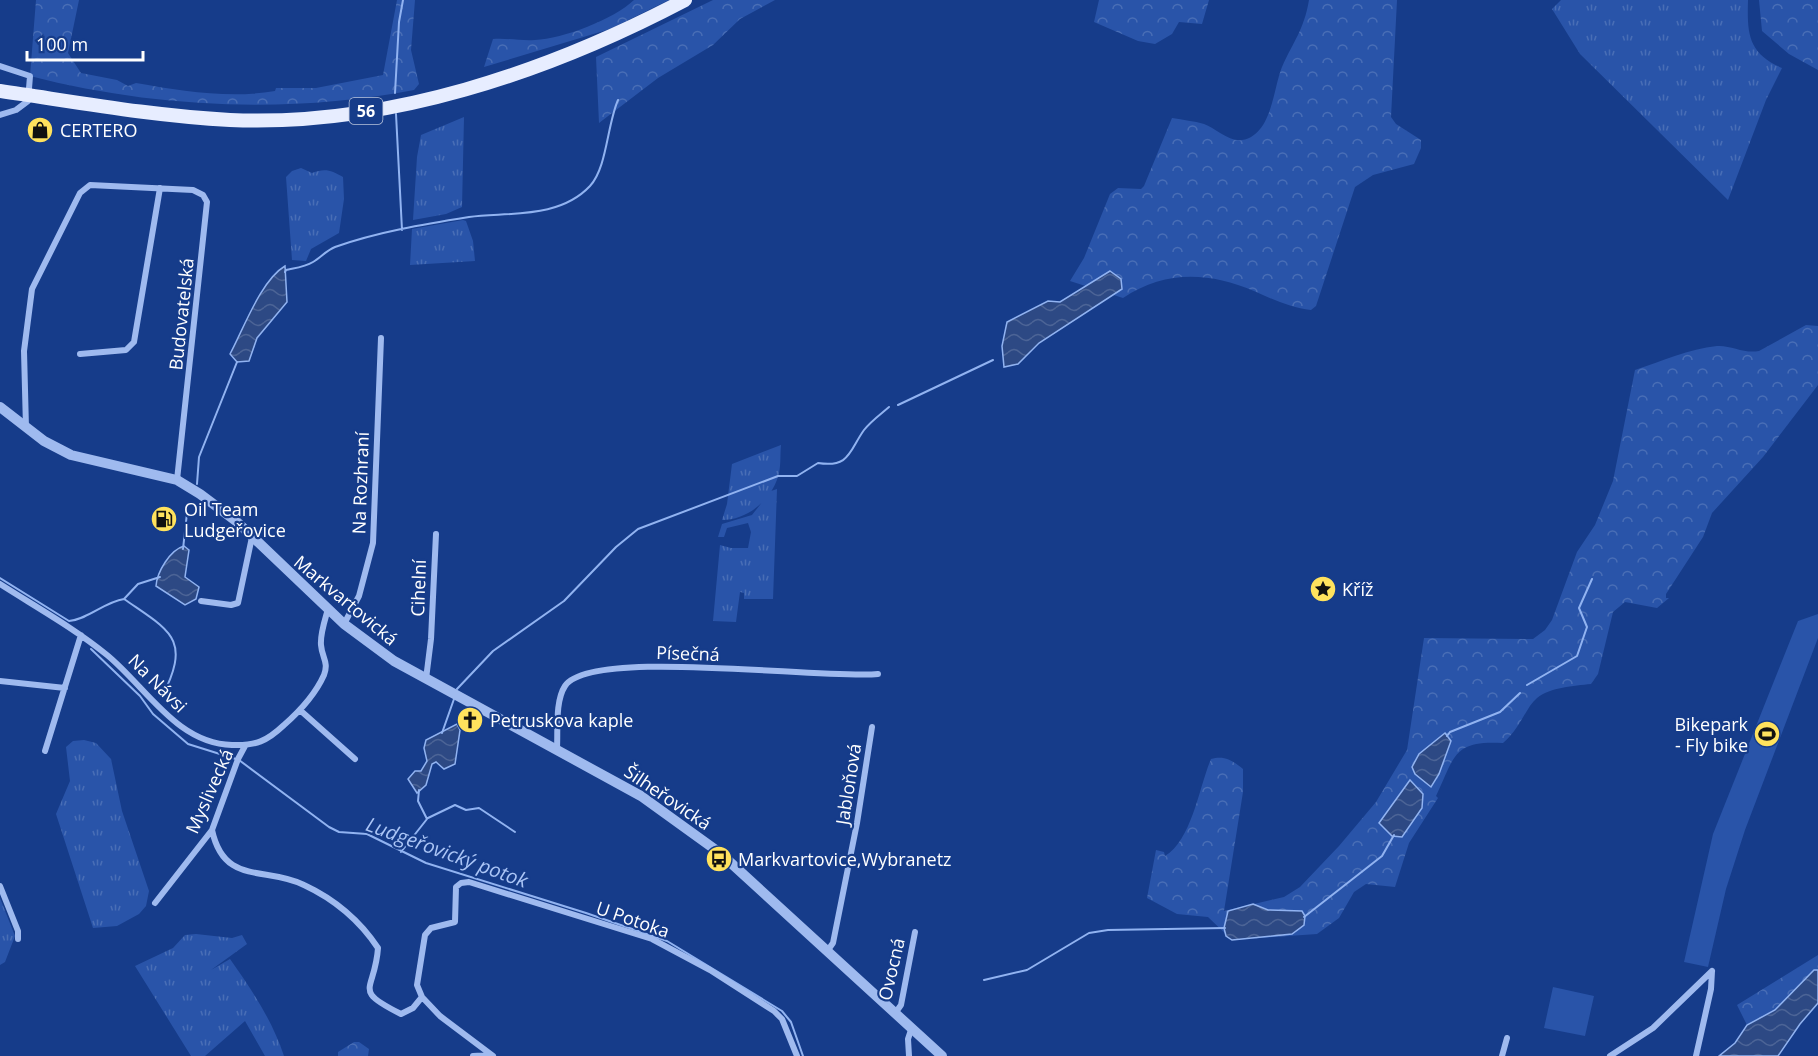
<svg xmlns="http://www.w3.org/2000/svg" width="1818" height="1056" font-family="'Open Sans',sans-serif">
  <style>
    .grass { fill: url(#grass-tufts) }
    .forest { fill: url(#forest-crowns) }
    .pitch { fill: #2954a9 }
    .water { fill: url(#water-waves); stroke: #91b3f1; stroke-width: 1.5 }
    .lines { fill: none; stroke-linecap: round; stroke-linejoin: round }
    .stream { stroke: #91b3f1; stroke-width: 2 }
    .minor { stroke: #9fbaef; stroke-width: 6 }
    .tertiary { stroke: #9fbaef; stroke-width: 10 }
    .primary { stroke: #e7edff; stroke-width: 14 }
    .labels { text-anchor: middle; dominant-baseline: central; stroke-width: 4.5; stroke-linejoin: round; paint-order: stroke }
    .shield { fill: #163c8a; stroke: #b9c4dc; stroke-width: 1.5 }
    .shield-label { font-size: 16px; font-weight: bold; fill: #fff }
    .poi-label { font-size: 18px; fill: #fff; stroke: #163c8a; text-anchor: start }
    .street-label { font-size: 18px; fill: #fff; stroke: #163c8a }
    .water-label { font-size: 20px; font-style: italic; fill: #abc5f6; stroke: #163c8a }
  </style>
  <defs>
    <pattern id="grass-tufts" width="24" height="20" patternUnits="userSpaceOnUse" patternTransform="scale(1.5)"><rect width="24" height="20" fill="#2954a9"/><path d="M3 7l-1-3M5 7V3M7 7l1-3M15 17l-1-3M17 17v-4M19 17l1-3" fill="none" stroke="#496eb6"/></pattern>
    <pattern id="forest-crowns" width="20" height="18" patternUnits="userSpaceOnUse" patternTransform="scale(1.5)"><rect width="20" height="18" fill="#2954a9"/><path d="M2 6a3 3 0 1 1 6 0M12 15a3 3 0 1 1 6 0" fill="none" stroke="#496eb6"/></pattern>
    <pattern id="water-waves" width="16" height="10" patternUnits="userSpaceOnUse" patternTransform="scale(1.5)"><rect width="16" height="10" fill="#2d4984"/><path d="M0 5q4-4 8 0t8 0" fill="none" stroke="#4c6496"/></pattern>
  </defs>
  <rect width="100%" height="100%" fill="#163c8a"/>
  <!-- grass -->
  <path class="grass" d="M1561,0h187c-1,34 0,53 34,68l-16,32 -38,100 -148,-146 -28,-45z
    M464,117l-2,90 -16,7 -33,6 4,-63 4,-22z
    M301,168l11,5c13,-5 19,-3 31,4l1,22 -5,34 -28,16 -5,12 -14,-1 -6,-83 6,-6z
    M463,220l3,1 7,20 2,20 -65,4 2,-36z
    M781,445c-1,9 0,19 -2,28 -6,26 -31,47 -57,47l5,-16 5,-40z
    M777,489l-4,110h-29v-6l-4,-1 -4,30 -23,-1 7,-76 11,3h17l3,-16 -3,-9 -21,5 -3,9h-6l4,-13 30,-9 19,-24z
    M84,740l12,3 15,16 11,52 27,80 -3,15 -7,8 -22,12 -24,2 -37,-114 14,-33 -4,-34 7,-6z
    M0,898l15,38 -10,26 -5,3z
    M196,934l36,4 10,-3 5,9 -36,26 19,-11c22,31 42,61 54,97h-19l-20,-35 -40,35h-14l-56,-90 38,-18 12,-13z"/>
  <!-- forest -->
  <path class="forest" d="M36,0h43l-11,53 13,20 36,7 11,6 8,-3c45,8 94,16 139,8l1,-3h40l67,-13 14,-75h18l-4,50 8,34 -5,6c-126,24 -260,18 -384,-14z
    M634,0h35l-59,29 -126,38 9,-28c14,-1 28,2 42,1 28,-1 79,-21 99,-40z
    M713,0h62l-35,19 -27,26 -55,33 -59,45 -3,-66z
    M1099,0h110l-7,24 -23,-2 -7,12 -17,10 -17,-3 -44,-19z
    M1309,0h88l-6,117 5,7 25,16v8l-7,16 -41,11 -18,12 -39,119 -5,4c-20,-2 -39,-11 -57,-19 -45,-19 -89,-21 -131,7l-53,-17 14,-23 26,-64 8,-6 23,1 3,-3 28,-68c11,2 22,3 32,6 11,4 25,18 38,16 30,-5 31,-51 40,-73 11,-25 22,-37 27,-67z
    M1759,0h59v70l-29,-16 -27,-23z
    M1806,325l12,1v59l-55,72 -51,56 -9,24 -37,57v4h3l-12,10 -32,-6 -12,10 -15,62 -7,10c-18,2 -40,3 -54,14 -11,9 -17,31 -34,45 -50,-3 -48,13 -67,53l2,2 -29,45 -14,44 -29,-3 -12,8 -15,26 -22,16 -85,6 -24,-23 -31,-3 -30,-16 9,-48 8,2 1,4c27,-16 34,-69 46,-97 14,-4 22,2 32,10v23l-19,119 60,-14 16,-10 39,-41 37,-44 31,-52 17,-112 109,1 12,-9 7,-10 25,-68 18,-27 18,-44 22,-111c27,-9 54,-21 82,-24 14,-1 27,8 42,5z
    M1818,955v15l-43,40 -28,15 -10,-20z
    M354,1042h5l10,7 -1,7h-30v-4z"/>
  <!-- pitch -->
  <path class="pitch" d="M1818,614v24l-73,192 -19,59 -18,78 -24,-5 29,-128 85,-213z
    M1553,987l41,9 -9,40 -41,-8z"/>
  <!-- water -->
  <path class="water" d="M285,266l2,36 -30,36 -8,23 -12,1 -7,-8c13,-24 31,-74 55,-88z
    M1110,271l11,8 1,10 -83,54 -21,21 -14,3 -2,-21 5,-24 41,-21 12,1z
    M184,546l5,4 -4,27 14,10 -3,12 -11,6 -29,-19c1,-14 14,-36 28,-40z
    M457,724l3,6 -5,34 -11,5 -8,-7 -4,2 -6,21 -9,8 -9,-14 7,-8h6l6,-10 -3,-13 2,-8z
    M1445,733l6,8 -12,33 -8,13 -16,-13 -3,-7 7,-13z
    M1410,780l13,14 -1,14 -20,29 -10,-1 -13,-13z
    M1253,904l15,6 34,1 3,5 -1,9 -12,9 -60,6 -6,-4 -2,-8 4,-17z
    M1814,970h4v33l-18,21 -22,32h-59l16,-13 12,-18 28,-15z"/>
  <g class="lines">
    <!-- stream -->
    <path class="stream" d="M395,93l4,-71 4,-22
      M396,114l6,116
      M285,272l1,-2c9,-2 19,-3 27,-8 7,-4 14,-12 22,-15 42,-15 90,-23 134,-30 40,-5 90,2 121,-31 17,-18 17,-61 28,-86
      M898,405l95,-45
      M197,484l2,-27 38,-95
      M183,549l4,-36
      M0,578l69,43c20,-2 35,-19 55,-22l14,-15 22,-7
      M124,599c46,32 68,39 38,98
      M91,649l49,47 13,18 35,30 51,16 90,67 10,5 28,2 59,29 160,50 81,28 115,70 9,11 12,34
      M1527,685l50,-29 10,-29 -8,-19 13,-29
      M457,689l36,-38 71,-50 52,-54 22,-18 140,-53h19l21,-13c32,5 31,-12 46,-33 7,-9 17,-16 25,-23
      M442,733l12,-34
      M1447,736l3,-4 50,-20 20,-19
      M428,818l27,-13 11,5 13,-2 36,24
      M401,852l26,-33 -9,-18 1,-11
      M1304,917l78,-61 12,-21
      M984,980l43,-10 62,-37 19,-3 117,-2"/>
    <!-- minor -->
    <path class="minor" d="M0,66l30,10 -2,25 -12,9 -16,5
      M80,354l46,-4 8,-8 26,-154
      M26,428l-2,-77 8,-62 48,-96 10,-8 103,5 10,5 4,7 -30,278
      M0,584c36,23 74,44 107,71 39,32 70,89 125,90 24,1 35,-4 52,-20 16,-14 31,-30 40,-50 5,-13 -2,-17 -3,-30 -1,-11 4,-25 7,-36
      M201,601l30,4 7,-2 14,-66
      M344,624l15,-28 14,-53 8,-205
      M426,679l5,-40 5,-105
      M0,681l65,7
      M301,711l54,48
      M557,748c1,-18 -2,-47 8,-62 26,-39 259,-6 313,-12
      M45,751l36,-116
      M212,830c12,56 54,36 92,55 30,14 56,36 74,63 -3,44 -27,41 23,66l12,-6 9,-11
      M0,886l18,45v8
      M155,903l57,-73 26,-71 7,-13
      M828,950l5,-7 24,-120 15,-96
      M896,1012l5,-7 14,-73
      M473,1056l18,-1
      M493,1056l-53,-40 -18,-19 -5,-12 8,-50 6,-7 24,-6 1,-35 5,-4 8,-1 183,57 58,31 64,41 8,8 15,37
      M909,1056l-1,-17 4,-12
      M1502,1056l5,-18
      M1610,1056l43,-28 59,-57
      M1696,1056l15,-67 1,-18"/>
    <!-- tertiary -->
    <path class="tertiary" d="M0,407l44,34 27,14 106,25 23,14 36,27 108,103 50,37 247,135 79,57 222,203"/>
    <!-- primary -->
    <path class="primary" d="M0,91c76,11 153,25 230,29 157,7 318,-48 455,-120"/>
  </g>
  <!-- icons -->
  <defs>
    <symbol id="shop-disc" viewBox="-11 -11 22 22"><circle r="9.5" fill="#ffe25d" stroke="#163c8a"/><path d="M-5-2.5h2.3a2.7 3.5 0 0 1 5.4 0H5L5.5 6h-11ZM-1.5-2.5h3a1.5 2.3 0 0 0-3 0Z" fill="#111"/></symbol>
    <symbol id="fuel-disc" viewBox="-11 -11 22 22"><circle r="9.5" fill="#ffe25d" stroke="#163c8a"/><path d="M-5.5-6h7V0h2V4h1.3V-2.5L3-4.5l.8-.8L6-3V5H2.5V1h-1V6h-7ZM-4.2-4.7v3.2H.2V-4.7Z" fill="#111"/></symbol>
    <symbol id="sight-disc" viewBox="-11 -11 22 22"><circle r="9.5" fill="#ffe25d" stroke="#163c8a"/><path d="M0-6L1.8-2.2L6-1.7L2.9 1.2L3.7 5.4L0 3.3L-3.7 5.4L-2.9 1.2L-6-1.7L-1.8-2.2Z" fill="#111"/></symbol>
    <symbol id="church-disc" viewBox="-11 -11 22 22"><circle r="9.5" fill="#ffe25d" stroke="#163c8a"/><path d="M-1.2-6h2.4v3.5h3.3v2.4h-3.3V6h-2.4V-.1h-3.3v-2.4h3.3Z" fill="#111"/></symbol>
    <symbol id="stadium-disc" viewBox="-11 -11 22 22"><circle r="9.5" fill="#ffe25d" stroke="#163c8a"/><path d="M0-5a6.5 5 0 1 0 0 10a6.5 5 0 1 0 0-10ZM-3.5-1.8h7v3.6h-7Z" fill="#111"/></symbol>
    <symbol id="bus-disc" viewBox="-11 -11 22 22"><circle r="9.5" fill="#ffe25d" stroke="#163c8a"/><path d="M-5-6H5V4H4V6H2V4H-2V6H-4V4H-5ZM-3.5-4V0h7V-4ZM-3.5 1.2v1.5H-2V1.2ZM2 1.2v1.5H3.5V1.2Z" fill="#111"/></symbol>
  </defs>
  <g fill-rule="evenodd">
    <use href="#shop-disc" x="25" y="115" width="30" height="30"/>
    <use href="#fuel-disc" x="149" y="504" width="30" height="30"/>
    <use href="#sight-disc" x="1308" y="574" width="30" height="30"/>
    <use href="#church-disc" x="455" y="705" width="30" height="30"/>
    <use href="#stadium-disc" x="1752" y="719" width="30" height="30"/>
    <use href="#bus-disc" x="704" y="844" width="30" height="30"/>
  </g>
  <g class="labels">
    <!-- shield labels -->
    <rect class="shield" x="349.5" y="98" width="33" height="26" rx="4.5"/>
    <g class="shield-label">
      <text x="366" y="111">56</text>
    </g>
    <!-- poi labels -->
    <g class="poi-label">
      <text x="60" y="130">CERTERO</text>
      <text x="184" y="509">Oil Team<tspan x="184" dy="21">Ludgeřovice</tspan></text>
      <text x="1342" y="589">Kříž</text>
      <text x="490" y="720">Petruskova kaple</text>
      <text x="1748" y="724" text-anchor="end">Bikepark<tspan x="1748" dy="21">- Fly bike</tspan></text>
      <text x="738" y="859">Markvartovice,Wybranetz</text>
    </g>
    <!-- street labels -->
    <g class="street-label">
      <text transform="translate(181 314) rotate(-84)">Budovatelská</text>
      <text transform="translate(360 483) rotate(-88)">Na Rozhraní</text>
      <text transform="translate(418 588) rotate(-88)">Cihelní</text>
      <text transform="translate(346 600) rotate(40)">Markvartovická</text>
      <text transform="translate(688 653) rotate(2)">Písečná</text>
      <text transform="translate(158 683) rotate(45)">Na Návsi</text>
      <text transform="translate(848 784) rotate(-81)">Jabloňová</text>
      <text transform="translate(209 791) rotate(-66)">Myslivecká</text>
      <text transform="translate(668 797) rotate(34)">Šilheřovická</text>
      <text transform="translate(633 919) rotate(19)">U Potoka</text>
      <text transform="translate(891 969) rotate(-77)">Ovocná</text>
    </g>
    <!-- water labels -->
    <g class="water-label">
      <text transform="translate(447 852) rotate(20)">Ludgeřovický potok</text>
    </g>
  </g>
  <!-- scale -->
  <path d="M27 51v9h116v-9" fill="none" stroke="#ffffff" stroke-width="3"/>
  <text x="36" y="51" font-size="18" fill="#ffffff" stroke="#163c8a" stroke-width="4.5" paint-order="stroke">100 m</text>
</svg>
